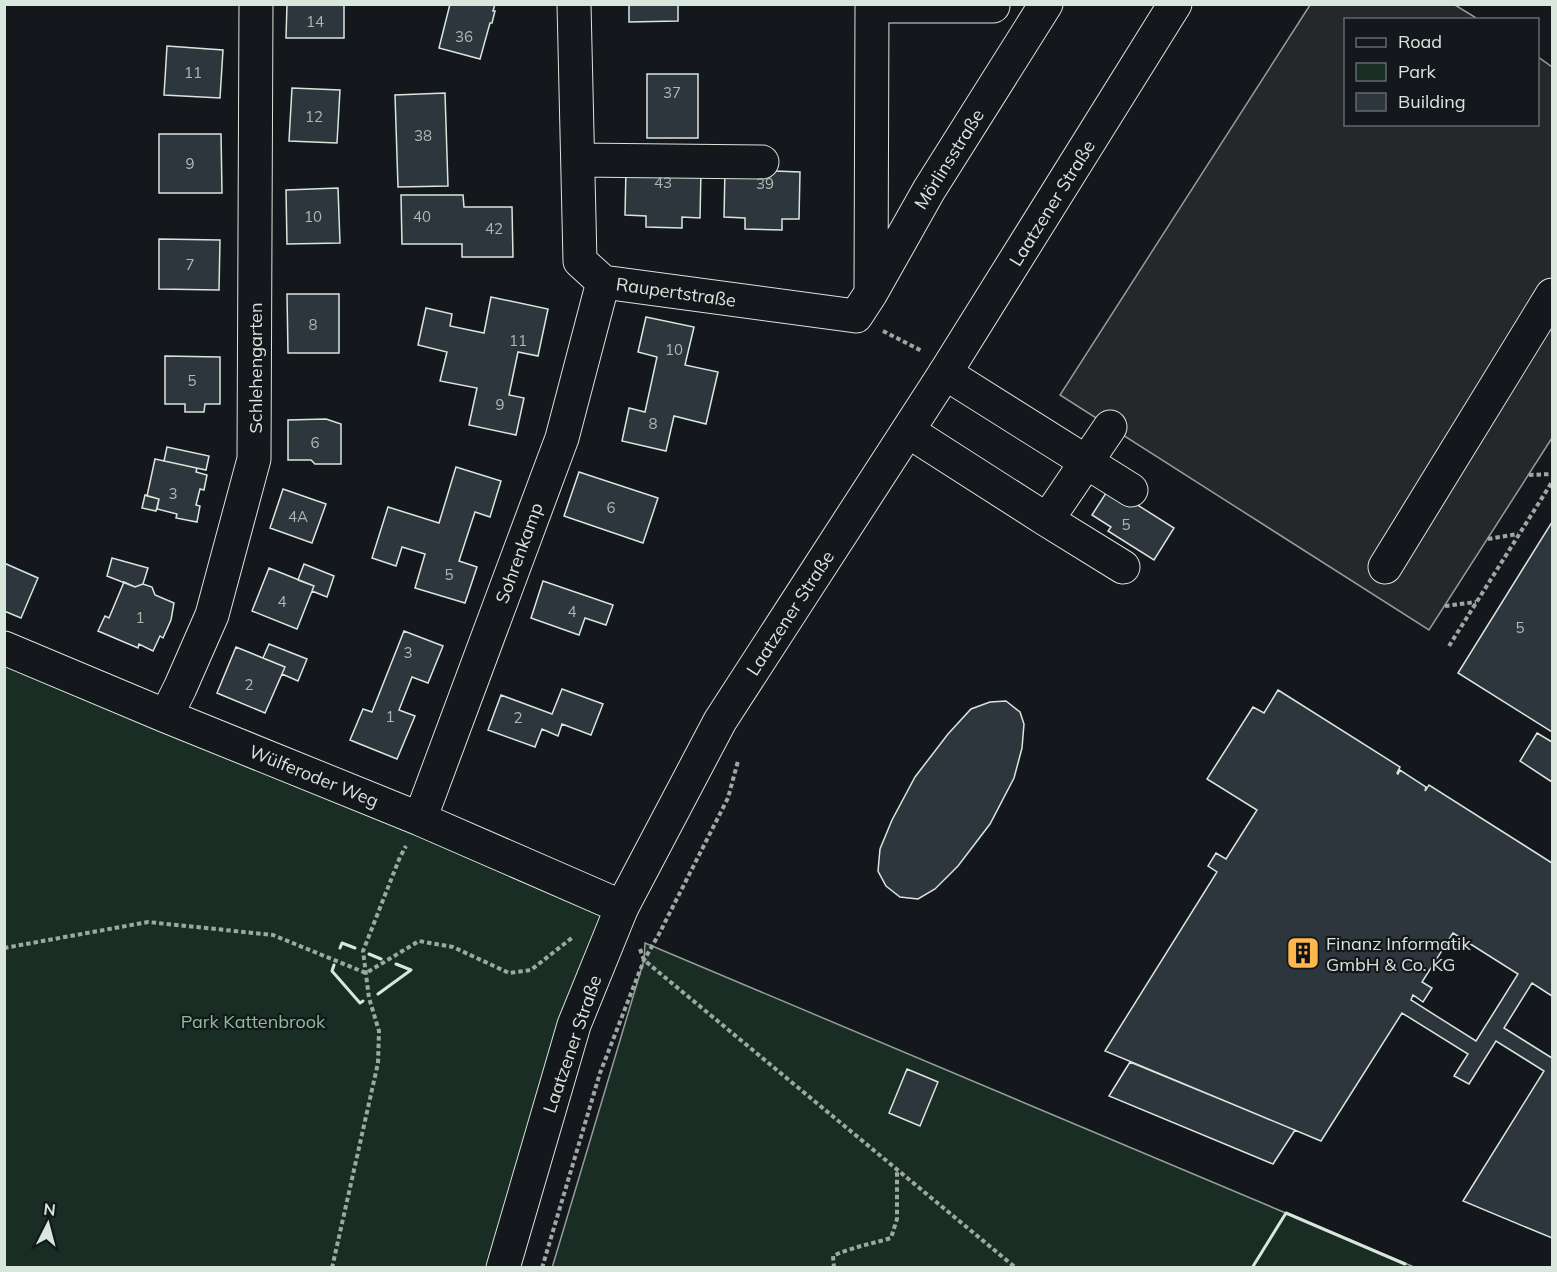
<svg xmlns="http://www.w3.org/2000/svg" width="1557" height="1272" font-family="Mulish,sans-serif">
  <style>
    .green { fill: #1a2d24; stroke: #939e99; stroke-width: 1.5 }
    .parking { fill: #24282b; stroke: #939e99; stroke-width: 1.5 }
    .building { fill: #2c363c; stroke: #d8e6dc; stroke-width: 1.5; fill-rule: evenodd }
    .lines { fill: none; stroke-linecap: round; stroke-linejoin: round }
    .minor-casing { stroke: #d8e6dc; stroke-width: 35 }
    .major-casing { stroke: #d8e6dc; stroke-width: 35 }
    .path { stroke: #9da8a2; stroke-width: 4; stroke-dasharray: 4.5 3; stroke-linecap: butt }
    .minor { stroke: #14181c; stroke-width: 33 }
    .major { stroke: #14181c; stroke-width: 33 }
    .wall { stroke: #d8e6dc; stroke-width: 3 }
    .labels { text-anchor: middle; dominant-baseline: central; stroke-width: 4.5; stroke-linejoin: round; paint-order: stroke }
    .number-label { font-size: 15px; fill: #adbab4 }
    .street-label { font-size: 18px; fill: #d8e6dc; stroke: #14181c }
    .poi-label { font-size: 18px; fill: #d8e6dc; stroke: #14181c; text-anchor: start }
    .park-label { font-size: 18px; fill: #8ac095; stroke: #14181c }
  </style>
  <rect width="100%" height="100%" fill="#14181c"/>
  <!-- green -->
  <path class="green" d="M4,654l618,253 -119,360h-498z
    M645,943l769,324 -862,1 92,-308z"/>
  <!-- parking -->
  <path class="parking" d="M1310,5h145l23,14 -132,1v104h192v-67l14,10v371l-123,192 -369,-235z"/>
  <!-- building -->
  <path class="building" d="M287,4h57v34h-58z
    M450,4h45l-2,7h2l-3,12h-2l-10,36 -41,-11z
    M629,4h49v17l-49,1z
    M167,46l56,4 -3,48 -56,-3z
    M647,74h51v64h-51z
    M292,88l48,2 -3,53 -48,-2z
    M445,93l3,93 -50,1 -3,-92z
    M159,134h62l1,59h-63z
    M626,168l75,2 -1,48 -18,-1v11l-36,-1v-11l-21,-1z
    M725,169l75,3 -1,47h-17v11l-37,-1v-11l-21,-1z
    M338,188l2,55 -53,1 -1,-54z
    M401,195h62l1,12h48l1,50h-51v-13h-60z
    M159,239l61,1 -1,50 -60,-1z
    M287,294h52v59h-51z
    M491,297l57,12 -10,47 -20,-4 -9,43 15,3 -8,37 -47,-10 8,-37 -37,-7 7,-29 -29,-7 8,-37 26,6 -2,12 34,7z
    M646,317l48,10 -9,38 33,7 -12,52 -32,-8 -8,35 -44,-10 7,-33 16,4 12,-55 -19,-5z
    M165,356l55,1v47h-15l-1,8h-19v-8h-20z
    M326,419l15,5v40h-26l-4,-4h-23v-40z
    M167,447l42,9 -3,14 -42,-9z
    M155,459l42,9 -1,4 11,3 -3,15 -4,-1 -4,16 4,1 -3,16 -21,-4 1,-4 -20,-5 2,-10 -12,-3z
    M456,467l45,14 -11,36 -15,-5 -16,49 18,6 -12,36 -50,-15 10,-34 -23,-7 -6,19 -24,-8 16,-51 51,16z
    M579,472l79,26 -15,45 -79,-27z
    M283,489l43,15 -14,39 -42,-15z
    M1106,493l22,6 46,29 -20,32 -46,-29 3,-4 -19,-12z
    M145,495l14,4 -3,12 -14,-3z
    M1552,522v210l-94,-59z
    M112,558l36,10 -5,16 -8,3 -28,-11z
    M4,563l34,15 -17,40 -17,-7z
    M304,564l30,12 -7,21 -15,-6 2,-5 -16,-6z
    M269,568l45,18 -17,43 -45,-18z
    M543,581l70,24 -7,20 -21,-7 -6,17 -48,-17z
    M124,582l11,5 8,-3 9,3 3,8 19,8 -3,17 -8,18 -3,-2 -7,15 -14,-7 -1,4 -40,-17 7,-15 4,2z
    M404,631l39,15 -15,37 -16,-6 -13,33 16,6 -18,43 -47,-19 13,-31 9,3z
    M269,644l38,15 -9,22 -16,-7 3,-7 -22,-9z
    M236,647l49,20 -20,46 -48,-20z
    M562,689l41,15 -12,31 -29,-11 -4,12 -16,-7 -7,18 -47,-17 13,-35 51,19z
    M1278,690l122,77 -3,6 1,1 2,-4 26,17 -1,4 4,-6 123,78v133l-20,-13 -28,45 48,30v180l-89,-37 81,-130 -48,-30 -27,43 -15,-8 14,-22 -66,-41 -81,128 -216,-90 112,-179 -9,-6 8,-13 10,6 31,-49 -50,-31 46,-72 11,6zM1453,933l65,41 -42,67 -65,-41 2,-5 10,7 9,-14 -10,-6z
    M1006,701l14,11 4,12 -2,24 -8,30 -24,46 -32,42 -23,23 -17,10 -18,-2 -14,-11 -8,-15 2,-22 12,-29 23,-43 33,-43 23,-25 19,-7z
    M1537,733l15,9v40l-32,-21z
    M1130,1062l165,68 -22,34 -164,-68z
    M907,1069l31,13 -18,44 -31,-13z"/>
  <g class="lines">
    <defs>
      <path id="minor" d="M574,4l6,257 23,21 253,34 15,-23 58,-103 117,-186
        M578,160l184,2
        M871,291l1,-285h121
        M945,373l186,117
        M908,431l139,89 76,47
        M1047,520l63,-93
        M1385,567l167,-272
        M4,648l162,68 254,103 202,88
        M166,716l14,-28 32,-73 42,-156 2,-455
        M420,819l142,-381 41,-156"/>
      <path id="major" d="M503,1268l71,-243 48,-118 98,-186 225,-348 230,-369"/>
    </defs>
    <!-- minor casing -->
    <use href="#minor" class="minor-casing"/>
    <!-- major casing -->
    <use href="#major" class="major-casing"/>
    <!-- path -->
    <path class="path" d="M883,331l39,20
      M1529,475l23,-1
      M1488,539l30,-5
      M1445,606l31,-4
      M1449,646l103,-164
      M4,948l144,-26 125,13 93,38 53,-32 34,6 56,26 22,-3 42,-33
      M640,949l4,11 372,308
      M332,1268l46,-205 1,-32 -10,-33 -6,-47 37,-94 6,-11
      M542,1268l58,-195 44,-113 15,-26 69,-136 10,-37
      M834,1268l-1,-12c19,-9 38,-12 58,-18l6,-19v-49"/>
    <!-- minor -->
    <use href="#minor" class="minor"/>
    <!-- major -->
    <use href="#major" class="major"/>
    <!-- wall -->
    <path class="wall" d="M340,948l2,-5 13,5
      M369,954l12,5
      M334,965l-2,6 28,32 3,-2
      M378,994l33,-24 -15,-6
      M1252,1268l34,-55 119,51"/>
  </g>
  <!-- icons -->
  <defs>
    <symbol id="building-square" viewBox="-11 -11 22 22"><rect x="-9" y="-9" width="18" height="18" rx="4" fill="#ffb74d" stroke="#14181c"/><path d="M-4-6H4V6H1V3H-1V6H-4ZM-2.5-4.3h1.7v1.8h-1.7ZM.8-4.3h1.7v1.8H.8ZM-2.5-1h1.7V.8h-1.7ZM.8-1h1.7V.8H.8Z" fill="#111"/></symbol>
  </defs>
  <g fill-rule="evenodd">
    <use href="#building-square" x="1284" y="934" width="38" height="38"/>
  </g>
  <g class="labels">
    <!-- number labels -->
    <g class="number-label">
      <text x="315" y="21">14</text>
      <text x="464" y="36">36</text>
      <text x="193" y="72">11</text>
      <text x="672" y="92">37</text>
      <text x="314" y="116">12</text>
      <text x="423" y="135">38</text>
      <text x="190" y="163">9</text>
      <text x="663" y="182">43</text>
      <text x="765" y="183">39</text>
      <text x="313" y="216">10</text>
      <text x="422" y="216">40</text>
      <text x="494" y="228">42</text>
      <text x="190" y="264">7</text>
      <text x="313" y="324">8</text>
      <text x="518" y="340">11</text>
      <text x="674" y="349">10</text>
      <text x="192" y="380">5</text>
      <text x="500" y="404">9</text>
      <text x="653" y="423">8</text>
      <text x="315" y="442">6</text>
      <text x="173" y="493">3</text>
      <text x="611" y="507">6</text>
      <text x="298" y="516">4A</text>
      <text x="1126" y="524">5</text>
      <text x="449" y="574">5</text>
      <text x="282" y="601">4</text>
      <text x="572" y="611">4</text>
      <text x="140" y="617">1</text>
      <text x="1520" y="627">5</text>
      <text x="408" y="652">3</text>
      <text x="249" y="684">2</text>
      <text x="390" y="716">1</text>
      <text x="518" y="717">2</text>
    </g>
    <!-- street labels -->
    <g class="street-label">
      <text transform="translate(949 159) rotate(-58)">Mörlinsstraße</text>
      <text transform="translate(1052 203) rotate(-58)">Laatzener Straße</text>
      <text transform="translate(676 292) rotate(8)">Raupertstraße</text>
      <text transform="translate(255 368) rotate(-90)">Schlehengarten</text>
      <text transform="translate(519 553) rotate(-70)">Sohrenkamp</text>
      <text transform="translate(790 613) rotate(-57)">Laatzener Straße</text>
      <text transform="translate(314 776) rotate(22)">Wülferoder Weg</text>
      <text transform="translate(572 1044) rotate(-71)">Laatzener Straße</text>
    </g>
    <!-- poi labels -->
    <g class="poi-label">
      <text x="1326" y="943">Finanz Informatik<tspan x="1326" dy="21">GmbH &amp; Co. KG</tspan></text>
    </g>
    <!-- park labels -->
    <g class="park-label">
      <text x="253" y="1021">Park Kattenbrook</text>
    </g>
  </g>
  <!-- border -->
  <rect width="1557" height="1272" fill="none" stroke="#d8e6dc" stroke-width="12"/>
  <!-- legend -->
  <rect x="1344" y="18" width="195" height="108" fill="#14181c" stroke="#626a69" stroke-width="1.5"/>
  <rect x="1356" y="38" width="30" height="9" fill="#14181c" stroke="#626a69" stroke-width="1.5"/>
  <text x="1398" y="48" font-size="18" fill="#d8e6dc">Road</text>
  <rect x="1356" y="63" width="30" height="18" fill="#1a2d24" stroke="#626a69" stroke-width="1.5"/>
  <text x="1398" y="78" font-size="18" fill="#d8e6dc">Park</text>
  <rect x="1356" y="93" width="30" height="18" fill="#2c363c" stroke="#626a69" stroke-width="1.5"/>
  <text x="1398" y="108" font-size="18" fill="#d8e6dc">Building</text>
  <!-- north arrow -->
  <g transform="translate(48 1224) rotate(6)" stroke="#14181c" stroke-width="4.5" paint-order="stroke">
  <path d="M0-4.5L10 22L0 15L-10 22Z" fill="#d8e6dc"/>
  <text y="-9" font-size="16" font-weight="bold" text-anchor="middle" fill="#d8e6dc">N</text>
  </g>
</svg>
